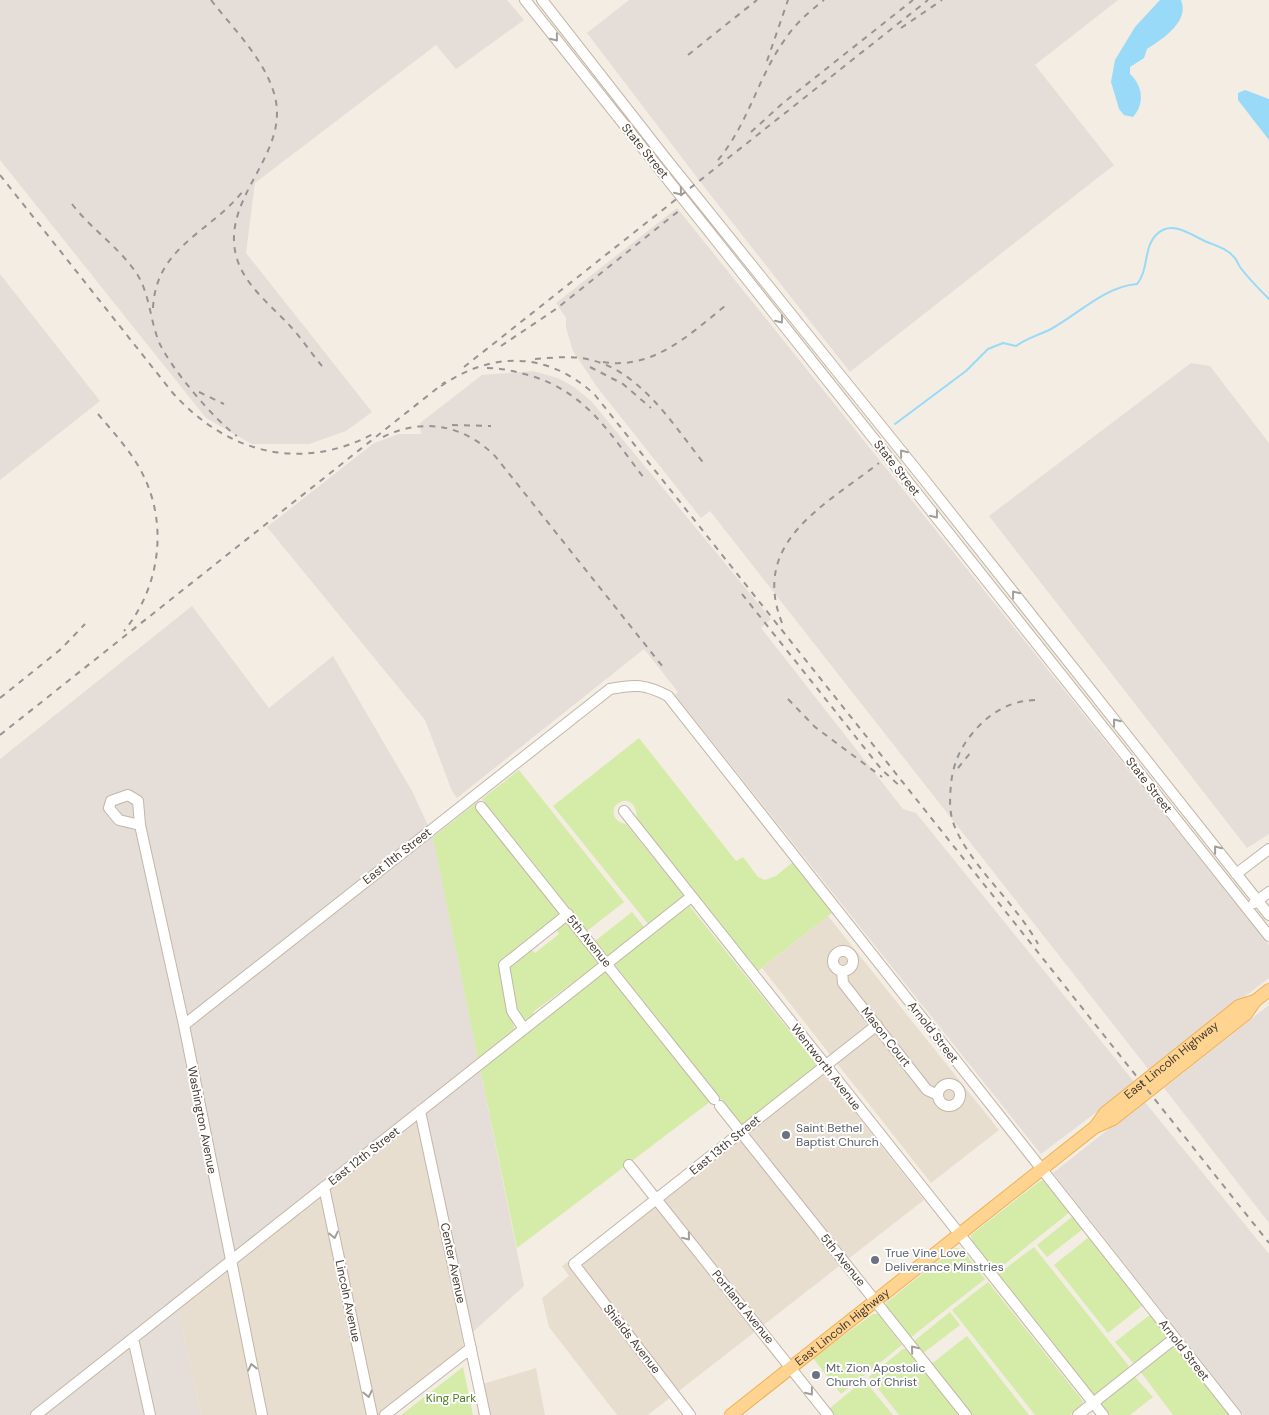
<svg xmlns="http://www.w3.org/2000/svg" width="1269" height="1415" font-family="'DM Sans',sans-serif">
  <style>
    .residential { fill: #e8ded0 }
    .industrial { fill: #e5ded8 }
    .green { fill: #d4eca7 }
    .water { fill: #98daf7 }
    .lines { fill: none; stroke-linecap: round; stroke-linejoin: round }
    .stream { stroke: #98daf7; stroke-width: 2 }
    .minor-casing { stroke: #c3b6a8; stroke-width: 12 }
    .major-casing { stroke: #efb155; stroke-width: 14 }
    .minor { stroke: #fff; stroke-width: 10 }
    .major { stroke: #ffd490; stroke-width: 12 }
    .rail { stroke: #949494; stroke-width: 2; stroke-dasharray: 6 6; stroke-linecap: butt }
    .oneway { stroke: #a29e99 }
    .worship-dot { fill: #6b7280; stroke: #fff; stroke-width: 2 }
    .labels { text-anchor: middle; dominant-baseline: central; stroke-width: 4; stroke-linejoin: round; paint-order: stroke }
    .street-label { font-size: 12px; fill: #463c33; stroke: #fff }
    .worship-label { font-size: 12px; fill: #5b616d; stroke: #fff; text-anchor: start }
    .park-label { font-size: 12px; fill: #4d7d20; stroke: #fff }
  </style>
  <rect width="100%" height="100%" fill="#f3ede3"/>
  <!-- residential -->
  <path class="residential" d="M828,916l171,214 -68,53 -169,-215z
    M823,1072l101,128 -276,215h-31l-68,-88 -7,-29 27,-22 -7,-10z
    M418,1118l46,230 -86,67h-177l-23,-107z
    M536,1368l9,47h-55l-7,-31z"/>
  <!-- industrial -->
  <path class="industrial" d="M0,0h507l17,20 -68,49 -20,-24 -181,138 -9,70 126,159 -26,19 -37,13h-57l-46,-26 -206,-258z
    M629,0h489l-83,65 79,100 -264,207 -148,-188 -115,-151z
    M677,208l592,737v33l-120,92 -439,-559 -9,7 -104,-131 -24,-36 -7,-23v-10l-10,-15z
    M0,274l100,127 -100,79z
    M1191,363l19,3 59,77v391l-22,14 -258,-332z
    M533,371l25,7 16,9 17,14 180,218 -10,9 142,181 13,4 219,270 -94,71 -366,-459 3,-3 -34,-43 -187,149 -5,-7 -27,-71 -158,-193 107,-84 25,-9h22l-1,-11 62,-48z
    M192,606l77,102 64,-52 79,135 21,45 91,450 -61,55 -45,-222 -240,189 23,107h-201v-656z
    M1269,1005v218l-105,-135z
    M1144,1101l125,153v161h-25l-191,-242z"/>
  <!-- green -->
  <path class="green" d="M639,738l97,123 7,-4 15,20 7,3 11,-4 17,-14 40,50 -75,59 -120,-150c-2,-4 -1,-8 -3,-13 -5,-11 -16,-8 -21,0 -2,10 4,14 12,16l57,71v3l-34,27 -96,-119z
    M519,770l105,132 -37,29 -105,-132z
    M476,803l84,106 1,5 -61,51 8,46 7,18 -37,30 -45,-222z
    M688,904l129,161 -75,61 -128,-162z
    M632,912l13,16 -37,28 -13,-15z
    M568,921l33,41 -68,50 2,3 -12,6 -6,-7 -9,-46 23,-19 4,4 24,-19 -3,-5z
    M606,969l105,132 -194,147 -37,-180z
    M1044,1180l26,32 -74,59 -24,-29 -1,-7 69,-54z
    M1073,1216l10,13 -36,28 -10,-12z
    M1089,1237l54,68 -35,28 -54,-68z
    M1034,1247l94,118 1,4 -32,26h-3l-96,-121z
    M955,1248l7,1 23,30 -75,59 -25,-31 2,-5z
    M988,1282l95,119 -1,4 -12,10h-35l-83,-105z
    M950,1312l10,13 -38,29 -8,-13z
    M873,1314h5l24,31 -61,49 -28,-36z
    M1151,1314l18,23 -35,27 -19,-22z
    M967,1336l62,79h-60l-39,-50z
    M1175,1344l56,71h-58l-33,-44z
    M903,1349h4l53,66h-61l-30,-38z
    M463,1367l10,48h-72z
    M1134,1376l19,21 -23,18h-20l-10,-12z
    M864,1380l29,35h-61l-3,-6z"/>
  <!-- water -->
  <path class="water" d="M1160,0h21c9,22 -19,39 -34,49l-3,9 -14,9v7c13,12 15,30 3,43l-9,-2 -5,-6 -4,-14 -4,-13 4,-22 20,-33z
    M1245,90l24,9v41l-31,-40v-7z"/>
  <g class="lines">
    <!-- stream -->
    <path class="stream" d="M895,424l71,-53 22,-22 15,-6 13,3c11,-8 23,-11 35,-17 29,-16 53,-42 86,-45 12,-14 6,-37 20,-50 16,-15 35,2 50,8 10,4 20,7 27,15 3,3 4,7 6,10 8,11 19,22 29,32"/>
    <defs>
      <path id="minor" d="M525,0l744,936
        M542,0l125,160 252,313 350,442
        M481,807l233,292
        M624,811l479,604
        M140,825l-21,-5 -10,-12 2,-7 17,-6 10,6 2,24 44,200 78,390
        M1236,874l33,-25
        M1254,903l15,-11
        M833 961a10 10 0 1 1 20 0a10 10 0 1 1-20 0Z
        M842,971l1,12 84,107 11,5
        M184,1025l426,-336c25,-5 35,-5 58,7l568,719
        M524,1029l-12,-18 -8,-46 64,-51
        M938 1095a11 11 0 1 1 22 0a11 11 0 1 1-22 0Z
        M720,1106l246,309
        M420,1111l65,304
        M629,1165l199,250
        M324,1187l48,228
        M133,1338l17,77
        M36,1415l655,-518
        M385,1415l86,-67
        M690,1415l-116,-151 303,-239
        M1078,1415l97,-77"/>
      <g id="major">
        <path id="s1" d="M1095,1127l10,-14 134,-107 16,-5"/>
        <path id="s2" d="M731,1415l364,-288 18,-8 133,-105 9,-13 14,-11"/>
      </g>
    </defs>
    <!-- minor casing -->
    <use href="#minor" class="minor-casing"/>
    <!-- major casing -->
    <use href="#major" class="major-casing"/>
    <!-- minor -->
    <use href="#minor" class="minor"/>
    <!-- major -->
    <use href="#major" class="major"/>
    <!-- rail -->
    <path class="rail" d="M211,0c21,27 51,57 62,90 22,63 -55,106 -36,169 9,28 35,47 54,68 11,12 20,26 31,39
      M901,28l41,-28
      M688,55l69,-55
      M767,61l21,-61
      M751,132l32,-29 130,-103
      M718,160c31,-37 40,-84 68,-122 10,-15 24,-27 38,-38
      M0,175l172,217c54,61 129,81 203,41
      M72,204c19,25 47,43 65,70 13,21 13,46 22,68 10,24 56,79 78,94
      M153,308c3,-62 57,-75 90,-117
      M501,346l55,-37 124,-99
      M535,359c15,-1 31,-3 46,-1 58,8 91,66 125,108
      M603,362c50,8 86,-27 122,-56
      M464,367l464,-367
      M590,367l33,17 28,24
      M487,368c16,0 30,4 45,8 56,18 78,58 112,102
      M441,386c51,-35 107,-35 154,9l674,848
      M199,392l25,12
      M98,414c15,18 31,35 42,55 29,52 21,117 -16,162
      M452,425l39,1
      M383,437c40,-20 81,-12 112,19l168,211
      M742,594l140,176 20,18
      M782,623c-32,-81 42,-117 97,-160
      M0,698l61,-49 24,-25
      M788,699l27,28 67,50
      M1035,700c-27,1 -47,14 -64,35 -12,15 -18,30 -20,49 -1,12 -2,26 2,38 14,41 63,81 85,122
      M0,735l445,-353
      M958,768l13,-16"/>
  </g>
  <!-- one-way arrows -->
  <defs><path id="oneway-chevron" d="M-2-3.5L2.5 0L-2 3.5" fill="none" stroke-width="1.6" stroke-linecap="round" stroke-linejoin="round" transform="scale(1.25)"/></defs>
  <g class="oneway">
    <use href="#oneway-chevron" transform="translate(555 38) rotate(51)"/>
    <use href="#oneway-chevron" transform="translate(679 192) rotate(51)"/>
    <use href="#oneway-chevron" transform="translate(780 320) rotate(52)"/>
    <use href="#oneway-chevron" transform="translate(903 453) rotate(-129)"/>
    <use href="#oneway-chevron" transform="translate(935 515) rotate(52)"/>
    <use href="#oneway-chevron" transform="translate(1015 594) rotate(-128)"/>
    <use href="#oneway-chevron" transform="translate(1116 722) rotate(-128)"/>
    <use href="#oneway-chevron" transform="translate(1217 849) rotate(-128)"/>
    <use href="#oneway-chevron" transform="translate(334 1235) rotate(78)"/>
    <use href="#oneway-chevron" transform="translate(687 1237) rotate(51)"/>
    <use href="#oneway-chevron" transform="translate(914 1349) rotate(-129)"/>
    <use href="#oneway-chevron" transform="translate(252 1367) rotate(-102)"/>
    <use href="#oneway-chevron" transform="translate(810 1392) rotate(52)"/>
    <use href="#oneway-chevron" transform="translate(368 1394) rotate(78)"/>
  </g>
  <!-- markers -->
  <g class="worship-dot">
    <circle cx="786" cy="1135" r="5"/>
    <circle cx="875" cy="1260" r="5"/>
    <circle cx="816" cy="1375" r="5"/>
  </g>
  <g class="labels">
    <!-- street labels -->
    <g class="street-label">
      <text transform="translate(645 151) rotate(51)">State Street</text>
      <text transform="translate(897 468) rotate(52)">State Street</text>
      <text transform="translate(1149 785) rotate(52)">State Street</text>
      <text transform="translate(397 856) rotate(-38)">East 11th Street</text>
      <text transform="translate(589 941) rotate(51)">5th Avenue</text>
      <text transform="translate(933 1032) rotate(52)">Arnold Street</text>
      <text transform="translate(886 1037) rotate(52)">Mason Court</text>
      <text stroke="none"><textPath href="#s1" startOffset="102">East Lincoln Highway</textPath></text>
      <text transform="translate(826 1067) rotate(52)">Wentworth Avenue</text>
      <text transform="translate(202 1120) rotate(79)">Washington Avenue</text>
      <text transform="translate(725 1145) rotate(-39)">East 13th Street</text>
      <text transform="translate(364 1156) rotate(-38)">East 12th Street</text>
      <text transform="translate(843 1260) rotate(51)">5th Avenue</text>
      <text transform="translate(453 1263) rotate(78)">Center Avenue</text>
      <text transform="translate(348 1301) rotate(78)">Lincoln Avenue</text>
      <text transform="translate(743 1307) rotate(51)">Portland Avenue</text>
      <text stroke="none"><textPath href="#s2" startOffset="142">East Lincoln Highway</textPath></text>
      <text transform="translate(632 1339) rotate(52)">Shields Avenue</text>
      <text transform="translate(1184 1350) rotate(52)">Arnold Street</text>
    </g>
    <!-- worship labels -->
    <g class="worship-label">
      <text x="796" y="1128">Saint Bethel<tspan x="796" dy="14">Baptist Church</tspan></text>
      <text x="885" y="1253">True Vine Love<tspan x="885" dy="14">Deliverance Minstries</tspan></text>
      <text x="826" y="1368">Mt. Zion Apostolic<tspan x="826" dy="14">Church of Christ</tspan></text>
    </g>
    <!-- park labels -->
    <g class="park-label">
      <text x="451" y="1398">King Park</text>
    </g>
  </g>
</svg>
